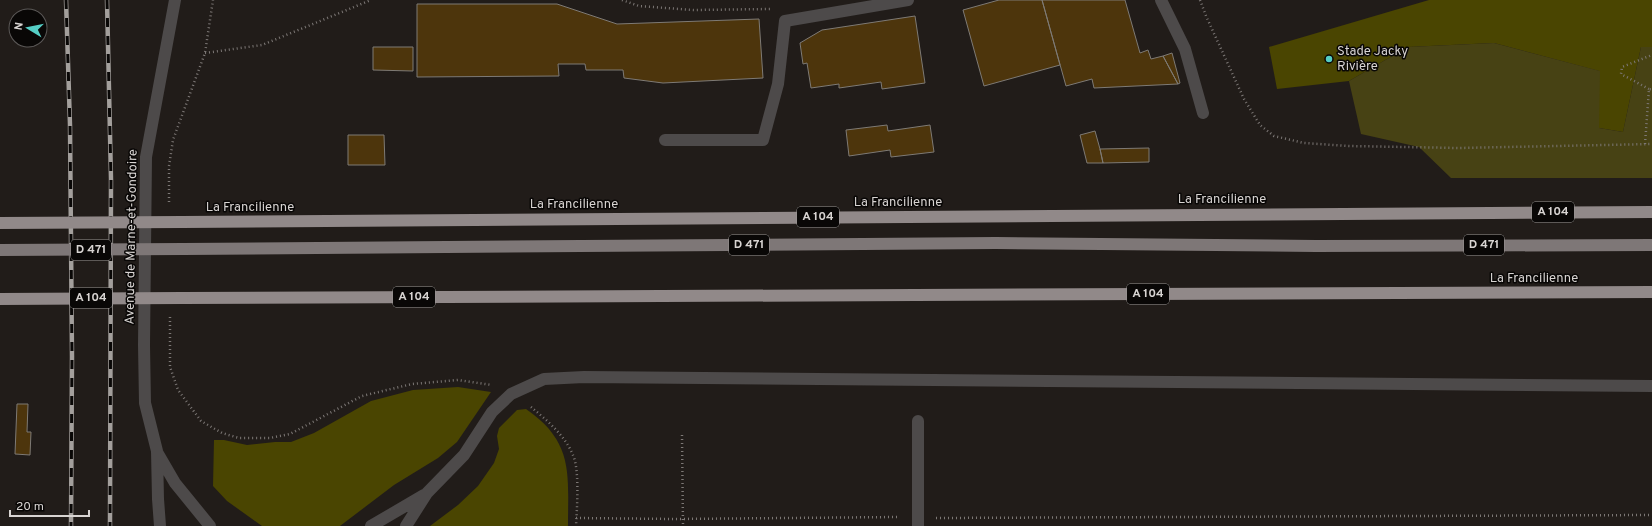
<svg xmlns="http://www.w3.org/2000/svg" width="1652" height="526" font-family="Overpass,sans-serif">
  <style>
    .green { fill: #4a4501 }
    .forest { fill: #474214 }
    .building { fill: #4d350c; stroke: #7e7a75 }
    .lines { fill: none; stroke-linecap: round; stroke-linejoin: round }
    .path { stroke: #7d7876; stroke-width: 2.5; stroke-dasharray: 1 3; stroke-linecap: butt }
    .minor { stroke: #4d4a4a; stroke-width: 12 }
    .major { stroke: #7e7777; stroke-width: 12 }
    .highway { stroke: #918989; stroke-width: 12 }
    .rail-casing { stroke: #a39f9c; stroke-width: 4.5 }
    .rail { stroke: #090706; stroke-width: 3; stroke-dasharray: 9; stroke-linecap: butt }
    .major-bridge { stroke: #7e7777; stroke-width: 12 }
    .highway-bridge { stroke: #918989; stroke-width: 12 }
    .poi-dot { fill: #55cec5; stroke: #090706; stroke-width: 1.5 }
    .labels { text-anchor: middle; dominant-baseline: central; stroke-width: 3; stroke-linejoin: round; paint-order: stroke }
    .shield { fill: #090706; stroke: #9a9695; stroke-width: 1 }
    .shield-label { font-size: 12px; font-weight: bold; fill: #d8d4d2 }
    .poi-label { font-size: 13px; fill: #d8d4d2; stroke: #090706; text-anchor: start }
    .street-label { font-size: 13px; fill: #d8d4d2; stroke: #090706 }
  </style>
  <rect width="100%" height="100%" fill="#211c19"/>
  <!-- green -->
  <path class="green" d="M1429,0h223v47h-11l-18,85 -24,-4v-57l-105,-28 -86,4 -59,34 -72,8 -8,-42z
    M458,387l33,5 -34,50 -19,16 -44,27 -54,41h-78l-35,-25 -14,-15 1,-46h10l23,5 28,-3h16l23,-9 57,-32 42,-11z
    M526,409c48,33 42,65 42,117h-138l28,-21 20,-19 16,-23 5,-14 -2,-13 2,-8 18,-18z"/>
  <!-- forest -->
  <path class="forest" d="M1494,43l106,28 -1,57 24,4 18,-85h11v131h-201l-32,-31 -58,-13 -12,-53 59,-34z"/>
  <!-- building -->
  <path class="building" d="M999,0h43l18,65 -76,21 -21,-76z
    M1042,0h83l15,53 8,-3 3,9 12,-3 15,28 -84,4 -2,-9 -26,7z
    M417,4h140l60,20 142,-5 4,59 -100,5 -39,-5 -1,-8h-37l-1,-6h-27l1,12 -142,1z
    M915,16l10,67 -43,6 -1,-7 -42,6v-4l-28,4 -4,-25 -4,1 -3,-21 22,-13 7,-1z
    M373,47h40v24l-40,-1z
    M1172,53l8,30 -2,1 -15,-28z
    M887,125l1,6 42,-6 4,27 -43,5 -1,-7 -41,6 -3,-26z
    M1095,131l5,18 3,14h-16l-7,-28z
    M348,135h36l1,30h-37z
    M1149,148v14l-46,1 -3,-14z
    M17,404h11l-1,28h4l-1,23 -15,-1z"/>
  <g class="lines">
    <!-- path -->
    <path class="path" d="M622,0l17,6 54,4 78,-1
      M1200,0l6,16 38,83 16,26 14,11 30,7 45,3 110,2 193,-4
      M205,53l57,-8 109,-45
      M1649,89l-28,-15 1,-7 30,-12
      M1645,144l4,-55 3,1
      M169,202v-36l4,-26 32,-87 8,-53
      M170,317v50l8,23 23,31 21,12 17,5h31l20,-4 72,-38 50,-12 46,-4 34,5
      M531,407c17,14 38,32 44,54 4,18 2,47 1,65
      M682,435l1,91
      M576,518l98,1 225,-2
      M936,518l716,-3"/>
    <!-- minor -->
    <path class="minor" d="M1161,0l24,49 18,64
      M665,140h98l15,-56 7,-63 123,-21
      M157,452l18,31 35,43
      M160,526l-2,-27 -1,-48 -12,-48 -1,-58 2,-188 29,-157
      M371,526l53,-31
      M406,526l21,-33 37,-38 28,-43 19,-18 33,-15 40,-2 1068,9
      M918,526v-105"/>
    <!-- major -->
    <path class="major" d="M183,249l813,-6 320,3 336,-1"/>
    <!-- highway -->
    <path class="highway" d="M182,222l1470,-10
      M182,298l1470,-6"/>
    <defs>
      <path id="rail" d="M66,0l4,125 2,231 -1,170
        M107,0l4,179 -1,347"/>
    </defs>
    <!-- rail casing -->
    <use href="#rail" class="rail-casing"/>
    <!-- rail -->
    <use href="#rail" class="rail"/>
    <!-- major-bridge -->
    <path class="major-bridge" d="M0,250l183,-1"/>
    <!-- highway-bridge -->
    <path class="highway-bridge" d="M0,223l182,-1
      M0,299l182,-1"/>
  </g>
  <!-- markers -->
  <circle class="poi-dot" cx="1329" cy="59" r="4"/>
  <g class="labels">
    <!-- shield labels -->
    <g class="shield">
      <rect x="1532" y="202" width="42" height="20" rx="3"/>
      <rect x="797" y="207" width="42" height="20" rx="3"/>
      <rect x="729" y="235" width="40" height="20" rx="3"/>
      <rect x="1464" y="235" width="40" height="20" rx="3"/>
      <rect x="71" y="240" width="40" height="20" rx="3"/>
      <rect x="1127" y="284" width="42" height="20" rx="3"/>
      <rect x="393" y="287" width="42" height="20" rx="3"/>
      <rect x="70" y="288" width="42" height="20" rx="3"/>
    </g>
    <g class="shield-label">
      <text x="1553" y="212">A 104</text>
      <text x="818" y="217">A 104</text>
      <text x="749" y="245">D 471</text>
      <text x="1484" y="245">D 471</text>
      <text x="91" y="250">D 471</text>
      <text x="1148" y="294">A 104</text>
      <text x="414" y="297">A 104</text>
      <text x="91" y="298">A 104</text>
    </g>
    <!-- poi labels -->
    <g class="poi-label">
      <text x="1337" y="52">Stade Jacky<tspan x="1337" dy="15">Rivière</tspan></text>
    </g>
    <!-- street labels -->
    <g class="street-label">
      <text x="1222" y="200">La Francilienne</text>
      <text x="898" y="203">La Francilienne</text>
      <text x="574" y="205">La Francilienne</text>
      <text x="250" y="208">La Francilienne</text>
      <text transform="translate(132 237) rotate(-89)">Avenue de Marne-et-Gondoire</text>
      <text x="1534" y="279">La Francilienne</text>
    </g>
  </g>
  <!-- north arrow -->
  <g transform="translate(28 28) rotate(280)"><circle r="19" fill="#090706" stroke="#5c5958"/>
  <path d="M0-3L7 15L0 10L-7 15Z" fill="#55cec5"/>
  <text y="-6" font-size="11" font-weight="bold" text-anchor="middle" fill="#d8d4d2">N</text>
  </g>
  <!-- scale -->
  <path d="M10 510v6h79v-6" fill="none" stroke="#d8d4d2" stroke-width="2"/>
  <text x="16" y="510" font-size="12" fill="#d8d4d2" stroke="#090706" stroke-width="3" paint-order="stroke">20 m</text>
</svg>
